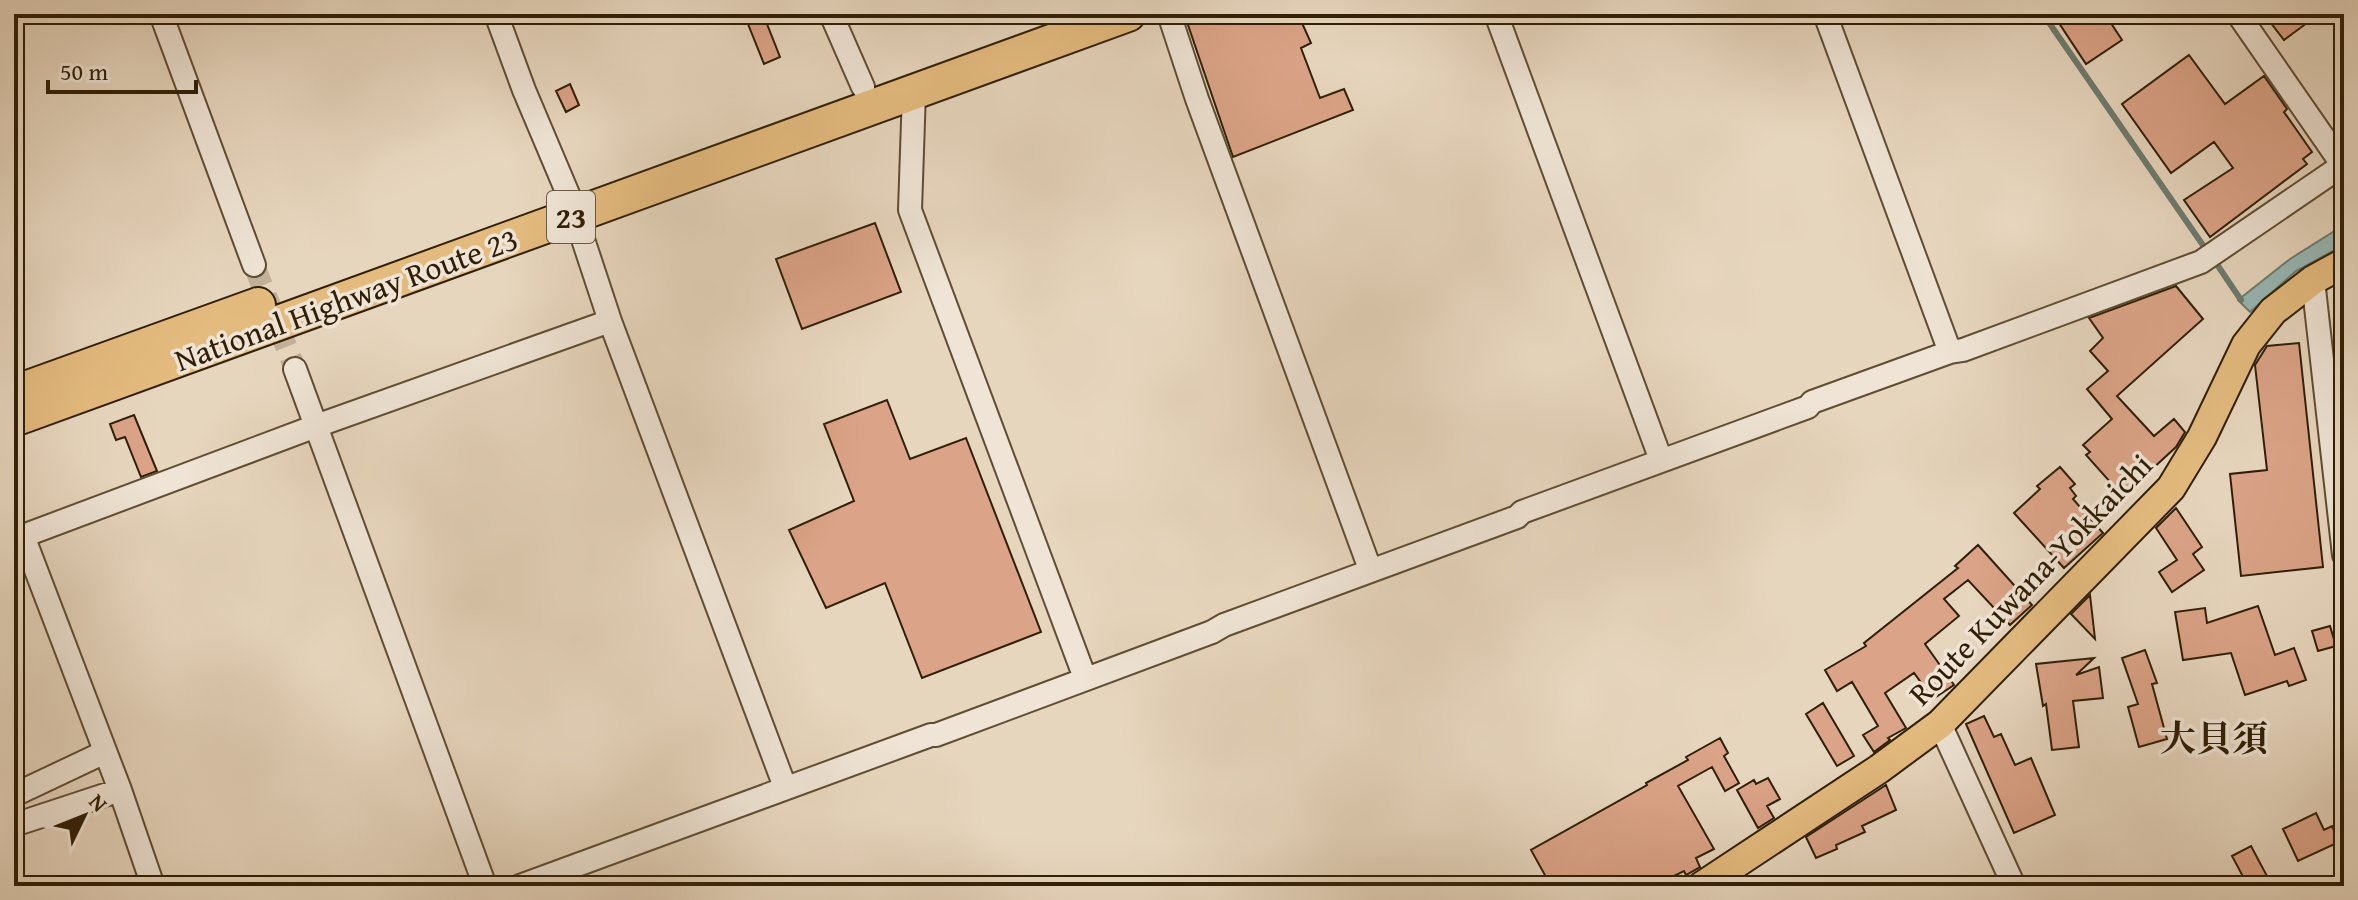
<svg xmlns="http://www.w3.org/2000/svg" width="2358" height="900" font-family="'Gentium Book Plus','Noto Serif JP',serif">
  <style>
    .water { fill: #97b8b6; stroke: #6e7b6f; stroke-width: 2 }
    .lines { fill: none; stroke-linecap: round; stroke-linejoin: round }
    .stream { stroke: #6e7b6f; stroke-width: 6 }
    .building { fill: #dba387; stroke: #301f05; stroke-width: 2 }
    .minor-tunnel { stroke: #c2b199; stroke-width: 22; stroke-dasharray: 22 11; stroke-linecap: butt }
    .minor-casing { stroke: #5e4d33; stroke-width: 26 }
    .major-casing { stroke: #301f05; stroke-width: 32 }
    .highway-casing { stroke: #301f05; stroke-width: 38 }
    .minor { stroke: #efe4d5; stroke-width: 22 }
    .major { stroke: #e4bb7f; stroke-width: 28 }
    .highway { stroke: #e4bb7f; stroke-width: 34 }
    .labels { text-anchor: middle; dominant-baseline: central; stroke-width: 7; stroke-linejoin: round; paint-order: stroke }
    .shield { fill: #efe4d5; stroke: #695a43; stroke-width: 2 }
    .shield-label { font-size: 30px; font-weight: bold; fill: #301f05 }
    .street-label { font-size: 32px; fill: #301f05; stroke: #efe4d5 }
    .quarter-label { font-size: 36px; font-weight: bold; fill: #301f05; stroke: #efe4d5 }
  </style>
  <rect width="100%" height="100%" fill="#e7d6be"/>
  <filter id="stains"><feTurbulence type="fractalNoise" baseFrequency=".0025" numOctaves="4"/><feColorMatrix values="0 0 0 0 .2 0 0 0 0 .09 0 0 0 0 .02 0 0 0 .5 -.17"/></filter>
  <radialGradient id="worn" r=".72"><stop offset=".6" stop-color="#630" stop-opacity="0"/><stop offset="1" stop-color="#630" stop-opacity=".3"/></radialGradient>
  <!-- water -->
  <path class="water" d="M2344,225v20l-48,26 -46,41 -12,-12 52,-41z"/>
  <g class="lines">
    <!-- stream -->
    <path class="stream" d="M2043,14l164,237
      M2214,260l27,40"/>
  </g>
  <!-- building -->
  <path class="building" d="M744,14h19l17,43 -16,7z
    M1199,14h99l13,29 -10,5 19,50 24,-9 9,21 -120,47 -47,-138z
    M2053,14h52l17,26 -36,24z
    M2264,14h55l-35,26z
    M2189,55l36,49 39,-28 23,33 -3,3 28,40 -9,7 4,5 -97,73 -26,-37 49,-32 -19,-26 -43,31 -49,-69z
    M570,84l9,21 -13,7 -10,-21z
    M875,223l26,69 -99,37 -26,-70z
    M2176,286l27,33 -86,77 37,40 20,-17 11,13 -9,15 -49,45 -4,-5 -4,5 -33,-37 4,-3 -7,-7 29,-26 -25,-30 21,-18 -18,-20 13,-13 -14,-20z
    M2299,343l24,224 -82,9 -11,-102 37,-4 -12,-105 12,-19z
    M887,400l23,59 56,-21 75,194 -119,46 -37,-95 -59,25 -37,-78 65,-29 -30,-77z
    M134,415l23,56 -16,6 -16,-40 -9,3 -6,-16z
    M2060,467l15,17 -5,4 6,8 -3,3 30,34 -39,35 -50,-55 26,-24 -3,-3z
    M2176,508l26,39 -9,7 11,16 -32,22 -13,-20 18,-12 -21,-32z
    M1978,545l54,60 -22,20 -42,-45 -24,19 15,17 -34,28 29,41 -21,14 -19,-26 -29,20 21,35 -18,10 2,2 -16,12 -11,-17 15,-9 -26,-44 -15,9 -12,-21 41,-24 -2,-3 94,-75 -3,-2z
    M2090,595l5,44 -24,-25z
    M2258,606l17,49 19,-7 12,32 -17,6 -2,-5 -42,14 -14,-42 -48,7 -8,-48 30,-4 2,15z
    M2330,626l6,20 -18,5 -6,-20z
    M2145,650l12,33 -5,1 15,55 -28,8 -11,-40 10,-3 -16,-46z
    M2094,658l-18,17 23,-8 4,31 -30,3 6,46 -27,3 -6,-46 -3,2 -7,-42z
    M1823,703l31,53 -17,10 -31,-52z
    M1984,716l10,21 7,-3 14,31 16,-7 24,57 -41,18 -48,-109z
    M1720,738l8,15 -4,3 15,27 -14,8 -13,-24 -34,19 36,63 -18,9 4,9 -14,8 -2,-4 -31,15h-39l-5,-10 -19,10h-39l-20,-36 116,-65 -1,-2 42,-23 -2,-3z
    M1768,778l12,21 -13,7 7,12 -16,10 -21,-38 17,-10 2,4z
    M1886,785l10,25 -34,16 3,6 -29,13 1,4 -21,9 -10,-21z
    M2316,813l8,17 8,-4 7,16 -41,19 -15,-32z
    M2251,846l17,32 -16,8h-4l-16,-30z"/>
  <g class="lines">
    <!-- minor-tunnel -->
    <path class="minor-tunnel" d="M254,265l41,104"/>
    <defs>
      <path id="minor" d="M161,14l93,251
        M496,14l28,76 44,104
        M831,14l32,73
        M1169,14l28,85 173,470
        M1496,14l165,446
        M1825,14l125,338
        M2238,14l106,153
        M914,92l-4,118 175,468
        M575,215l35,106 175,466
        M2313,280l31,275
        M295,369l190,517
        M1940,724l74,162
        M14,795l91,-43
        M14,825l106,-35
        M153,886l-33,-96 -97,-254 293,-110 294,-105
        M520,886l411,-151h5l276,-103 12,-7 293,-108 5,-5 286,-105 4,-5 138,-50 13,-2 238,-88 142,-97"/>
      <path id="major" d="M1702,886l177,-117 61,-45 231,-236 31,-51 44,-92 27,-34 40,-31 31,-17"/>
      <path id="highway" d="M14,393l244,-88
        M14,419l1114,-405"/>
    </defs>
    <!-- minor casing -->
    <use href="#minor" class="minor-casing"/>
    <!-- major casing -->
    <use href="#major" class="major-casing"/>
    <!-- highway casing -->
    <use href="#highway" class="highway-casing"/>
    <!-- minor -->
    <use href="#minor" class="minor"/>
    <!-- major -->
    <use href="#major" class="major"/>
    <!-- highway -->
    <use href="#highway" class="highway"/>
  </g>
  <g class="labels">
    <!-- shield labels -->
    <rect class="shield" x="547" y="191" width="48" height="52" rx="6"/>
    <g class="shield-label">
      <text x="571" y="217">23</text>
    </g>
    <!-- street labels -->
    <g class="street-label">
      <text transform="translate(346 299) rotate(-20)">National Highway Route 23</text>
      <text transform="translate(2030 579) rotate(-46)">Route Kuwana-Yokkaichi</text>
    </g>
    <!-- quarter labels -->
    <g class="quarter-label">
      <text x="2214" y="737">大貝須</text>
    </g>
  </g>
  <!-- margin -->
  <rect width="2358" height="900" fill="none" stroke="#e7d6be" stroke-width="48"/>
  <rect x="16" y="16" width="2326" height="868" fill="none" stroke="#301f05" stroke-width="4"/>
  <rect x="24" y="24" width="2310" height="852" fill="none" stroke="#301f05" stroke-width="2"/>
  <!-- north arrow -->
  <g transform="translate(84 816) rotate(47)" stroke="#efe4d5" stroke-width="6" paint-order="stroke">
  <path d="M0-6L14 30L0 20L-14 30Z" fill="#301f05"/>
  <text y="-12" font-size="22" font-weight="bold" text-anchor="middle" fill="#301f05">N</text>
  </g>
  <!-- scale -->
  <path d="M48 80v12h148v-12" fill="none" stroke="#301f05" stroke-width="4"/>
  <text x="60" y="80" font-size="24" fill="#301f05" stroke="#efe4d5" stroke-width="6" paint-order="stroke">50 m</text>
  <rect width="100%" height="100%" filter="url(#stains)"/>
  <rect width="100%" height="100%" fill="url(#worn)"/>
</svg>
